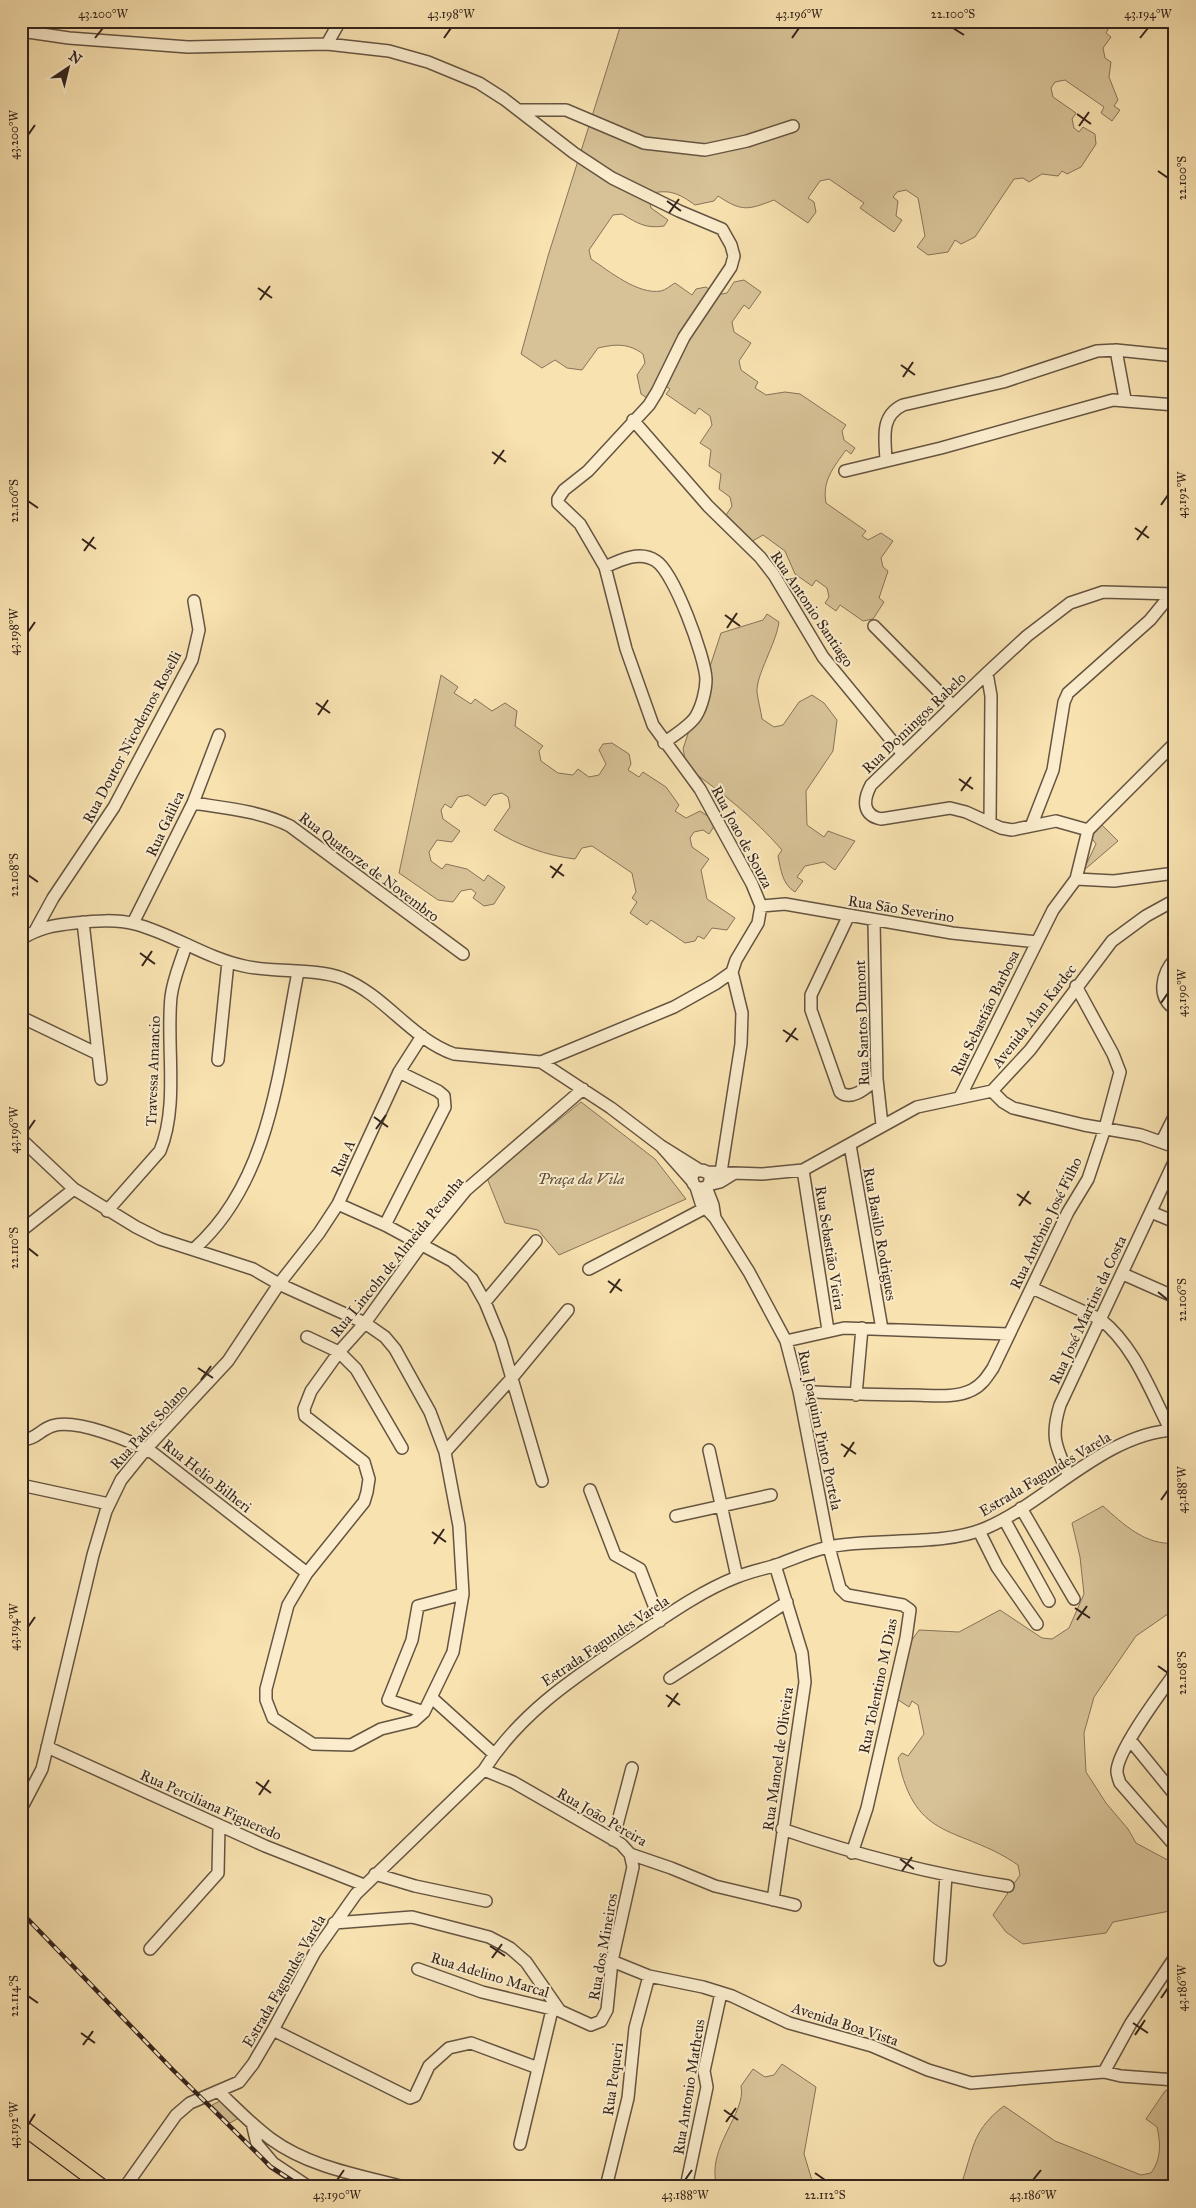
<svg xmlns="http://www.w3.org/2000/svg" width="1196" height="2208" font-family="'IM FELL Great Primer',serif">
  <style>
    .green { fill: #d7c297; stroke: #86735a }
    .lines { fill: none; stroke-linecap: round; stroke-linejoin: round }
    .minor-casing { stroke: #655441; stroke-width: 14 }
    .major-casing { stroke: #34241c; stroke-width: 16 }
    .minor { stroke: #faeccc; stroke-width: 11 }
    .major { stroke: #f8e2b0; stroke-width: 14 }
    .rail-casing { stroke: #34241c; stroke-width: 4.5 }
    .rail { stroke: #faeccc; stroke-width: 2.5; stroke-dasharray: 8; stroke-linecap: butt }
    .ticks { fill: none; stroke: #34241c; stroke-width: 2 }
    .labels { text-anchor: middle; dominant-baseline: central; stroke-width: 4; stroke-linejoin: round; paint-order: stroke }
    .street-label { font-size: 15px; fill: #34241c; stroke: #faeccc }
    .park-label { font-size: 15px; font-style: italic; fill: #5d4c3b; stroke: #faeccc }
    .neatline { fill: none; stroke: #34241c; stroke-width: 2 }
    .ticks-label { font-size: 12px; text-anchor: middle; fill: #34241c }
  </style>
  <rect width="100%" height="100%" fill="#f8e2b0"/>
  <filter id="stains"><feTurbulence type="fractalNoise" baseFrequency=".004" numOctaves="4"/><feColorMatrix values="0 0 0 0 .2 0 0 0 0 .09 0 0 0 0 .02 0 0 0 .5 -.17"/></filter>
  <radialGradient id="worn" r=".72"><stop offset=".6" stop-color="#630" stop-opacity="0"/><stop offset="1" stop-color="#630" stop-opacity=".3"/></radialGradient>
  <!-- green -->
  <path class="green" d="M622,21h491l-7,12 5,4 -8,11 2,10 6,4 -2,15 9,23 -4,6 6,4 -8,11 -11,-8 3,-6 -39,-27 -10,2 -4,6 2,9 23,16 -4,6 2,9 5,4 4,-5 12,7 1,10 -15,23 -14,7 -5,-3 -4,5 -16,-2 -13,8 -6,-4 -9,1 -39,58 -14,7 -6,-4 -7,12 -20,3 -11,-8 8,-11 -7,-38 -12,-8 -9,2 -4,5 5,4 -2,15 6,4 -8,12 -34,-24 4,-5 -35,-24 -9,2 -12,17 6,4 2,10 -8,11 -34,-23c-26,10 -32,12 -56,-4l-4,5 -19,4c-14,-10 -24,-16 -42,-12l-4,5 2,10 17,12 -4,6c-18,3 -27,-3 -42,-12l-9,1 -24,35 2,9c18,12 47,36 70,32 5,-1 10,-6 14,-8l17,12 4,-6 10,-2 11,8 10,-2 7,-11 10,-2 17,12 -12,17 -5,-4 -12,17 2,10 17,11 -12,18 2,9 17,12 -3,6 11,7 19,-3 15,2 46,31 -4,6 2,9 11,8 -4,6 -5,-4c-13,18 -24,31 -20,53l40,28 -4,5 6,4 13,-7 12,8 -12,17 2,9 5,4 -9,27 5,4 -11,17 -10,2 -23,-16 -4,6 -11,-8 4,-6 -2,-9 -11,-8 -4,6 -17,-12 -10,-23 -22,-16 -14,8 -25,-25 8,-12 -2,-9 -11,-8 2,-15 -12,-8 2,-16 -11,-7 12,-18 -2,-9 -11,-8 -4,6 -29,-20 4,-5 -6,-4 -17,13 -6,-4 -4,-19 8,-12 -2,-9c-15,-11 -27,-10 -45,-6l-16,22 -15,-2 -12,-8 -13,8 -21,-14 27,-98z
    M767,614l12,8c-3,22 -23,53 -22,70 1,9 4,19 5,27l12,8 9,-2 16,-23 13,-7 12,8 13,17 -4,31 -27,40 1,34 17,12 4,-6 27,10 -20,29 -11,-8 -19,4 -8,11 6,4 -8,11c-13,-8 -14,-22 -17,-36l4,-6c-28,-32 -60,-58 -95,-82l-4,-19 38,-116 42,-13z
    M441,675l17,12 -4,6 17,11 4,-5 17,12 13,-8 12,8 -2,15 28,20 -4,5 2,10 17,12 15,2 5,-6 11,8 10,-2 7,-11 -7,-14 4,-6 9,-1 17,11 2,10 -3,6 11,7 4,-5 23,15 13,18 -4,6 11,7 14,-7 17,11 -8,12 -6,-4 -9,2 -4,6 2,9 17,12 -8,11 6,29 28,19 -8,12 -15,-2 -8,11 -6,-3 -3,5 -10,2 -34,-23 -4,5 -17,-12 7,-11 -5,-4 4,-6 -4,-19 -40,-27 -10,2 -7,11c-27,-3 -58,-14 -81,-29l16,-23 -2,-10 -6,-4 -9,2 -8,11 -17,-11 -10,2 -7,11 -6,-4 -4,6 2,9 17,12 -8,11 -15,-2 -8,12 2,9 11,8 4,-5 21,5 17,12 4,-6 17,12 -11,17 -10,2 -11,-8 3,-5 -5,-4 -10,2 -8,11 -15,-2 -39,-27z
    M1102,825l16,16 -35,30 13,-27 -5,-7z
    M581,1102l74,57 31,40 -127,56 -21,-25 -33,-7 -18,-45z
    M1103,1506c20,18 43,40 72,37v66l-39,27 -42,61 -10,36 2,39 20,31 22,26 8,14 39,21v46l-62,12 -7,11 -83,11 -17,-12 -13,-17 27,-40 -2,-10c-58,-40 -103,-21 -120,-107l4,-5 6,3 16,-22 -6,-29 -6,-4 -3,6 -18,-12 16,-48 12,-17 40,2 41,-22 42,28 10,1 17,-11 15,-34 -4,-37 -8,-34z
    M782,2064l34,23 -12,67 10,33h-97c-12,-39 30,-74 24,-101l12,-17 12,8 9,-2z
    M1175,2086v101h-211l-1,-8c11,-34 11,-50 41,-73l51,35 86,34 10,-2c10,-14 10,-28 6,-46l-11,-8 19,-28z
    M220,2101l8,5 11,12 -9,5 -18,-18z"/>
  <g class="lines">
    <defs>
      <path id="minor" d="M21,31l48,7 119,9 139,-3 62,7 39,11 51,21 25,16 70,54 38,25 67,33 43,18 9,16 3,11 -3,11 -47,70 -27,55 -8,13 -61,66 -24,19 -6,9v4l22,21 25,43 21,82 27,76 47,64 52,95 9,22 -3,17 -22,37 -4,12 -17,12 -41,23 -133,55
        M327,44l13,-23
        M519,110h47l78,33 61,7 42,-9 46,-15
        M1116,350l9,49
        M633,420l75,86 52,51 14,18 49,82 79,96
        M886,460c-1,-22 -6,-44 17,-55l100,-23 94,-31 19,-1 59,6
        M845,471l96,-23 172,-48 62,5
        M605,567c15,-7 35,-17 51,-6 18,11 49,96 50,118 0,11 -4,27 -10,37 -6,10 -22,19 -32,27
        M874,626l78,79
        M987,673l4,23 -1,127
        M193,803c32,5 67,8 97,23l173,128
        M1032,824l21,-54 11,-68 4,-9 82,-73 22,-27
        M1088,830l-32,-9 -44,9 -11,-2 -35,-16 -16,-4 -69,11c-19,-4 -18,-19 -10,-34l116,-112 40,-37 43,-33 33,-11 72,2
        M1076,879l38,2 61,-8
        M761,906l24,-2 167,29 85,9
        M848,917l-37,78v15l29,82c12,10 28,-6 37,-13
        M874,921l3,158 5,46
        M83,922l18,157
        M133,923l60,-120 26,-68
        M35,931l18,-33 61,-91 78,-147 7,-30 -5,-29
        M21,939c18,-11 33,-14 54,-16 19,-2 41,-4 60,1 38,10 71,34 109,42 31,7 69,2 98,12 43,17 69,61 112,76l87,8 70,46 50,38 40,25
        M1175,959c-13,14 -19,38 0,50
        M21,1017l77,37
        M218,1060l10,-98
        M992,1091l11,11 10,6 71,17 57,10 34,12
        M960,1097l93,-187 23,-31 12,-49 87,-87
        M21,1139l53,50 62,38 24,12 93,30 26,15 86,39 20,14 10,12 35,63 15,40 14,74 4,68 -10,58 -29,60 -10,9 -33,8 -30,16 -38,-1 -40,-26 -7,-18v-11l22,-84 19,-32 57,-71 3,-10 2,-13 -5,-17 -59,-46 -1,-7 7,-18 28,-39 26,-29 57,-79 44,-54 117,-101
        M1162,1141l13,-26
        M850,1145l32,184
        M662,1147l31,35
        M803,1170l25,160
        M692 1179a9 9 0 1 1 18 0a9 9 0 1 1-18 0Z
        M705,1172l57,2 41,-4 114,-63 75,-16 38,-41 82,-109 34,-25 29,-16
        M721,1172l20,-128 1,-31 -10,-41
        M708,1185l12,-3 13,-8
        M696,1187l5,16 14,15 34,54 37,69 13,50 30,156 11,41 7,7 56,10 7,5 -4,28 -39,170 -15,45
        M706,1187l7,18 2,13
        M338,1204l47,21 67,36 20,18 13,23 16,39 41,140
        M107,1211l53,-60c19,-45 6,-106 11,-154 2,-18 10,-35 15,-52
        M1151,1212l24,10
        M385,1225l60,-118 -1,-11 -6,-5 -39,-19
        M21,1231l53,-42
        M194,1249c77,-68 85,-182 104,-277
        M589,1269l116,-61
        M1123,1274l52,23
        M1032,1288l68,31c35,27 51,74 71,112
        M485,1302l51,-61
        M307,1337l32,15 17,17 46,79
        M786,1341l58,-13 164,6
        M21,1376v7
        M799,1391c38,2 75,4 112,4 20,0 43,4 61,-5 10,-5 15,-13 21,-22l75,-156 20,-33 17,-51 15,-56 -7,-18 -37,-68
        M856,1395l6,-67
        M21,1440c14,0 19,-10 31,-14 24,-8 79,15 101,27l154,120
        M709,1450l28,127
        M445,1452l66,-73 57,-69
        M1069,1476c-13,-29 -19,-39 -9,-71l115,-245
        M21,1485l88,19
        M590,1490l25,65 25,14 20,52
        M1021,1508l53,91
        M676,1516l95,-21
        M1004,1519l45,82
        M979,1531l18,36 40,57
        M1175,1673c-13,18 -59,79 -58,99 0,3 2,8 3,11l55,63
        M670,1678l117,-76
        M432,1698l62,56
        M424,1712l-36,-12 24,-60 6,-34 45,-12
        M1131,1741l44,54
        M47,1747l218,99 99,39
        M484,1770l29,12 108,62 9,10 41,14 44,18 80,19
        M21,1809l21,-40 51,-214 13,-44 15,-31 25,-31 82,-88 51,-77 40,-51 19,-29 61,-132 23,-36
        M782,1829c75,26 148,45 226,57
        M613,1840l19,-72
        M375,1874l40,12 71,15
        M773,1900l32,-218 -3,-29 -27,-88
        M334,1923l78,-6 77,20 21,11 16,14 34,49
        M150,1949l68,-76 1,-48
        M940,1960l6,-84
        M612,1961l37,15 54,11 29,9 57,27 83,23 56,24 43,13 133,-11 17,4 54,4
        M418,1969l64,23 78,19 31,14 10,-4 6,-11 5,-49 21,-94 -3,-13
        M273,2030l137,68 5,-2 14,-30 20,-18 22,-5 67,25
        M1104,2072l27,-49 44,-66
        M219,2092c17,16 33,33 52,47 38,28 88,36 133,48
        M252,2123l5,21 16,19 36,24
        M520,2144l32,-134
        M125,2187l51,-72 14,-12 49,-21 14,-18 20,-34 42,-78 41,-58 128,-124c34,-54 85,-89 137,-124 37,-24 75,-53 116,-69 14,-6 28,-8 42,-13 16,-6 32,-13 49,-17 48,-10 114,0 158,-19 61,-26 119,-95 189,-98
        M606,2187l22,-89 7,-70 14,-52
        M686,2187l21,-100 -3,-16 17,-78"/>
      <path id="major" d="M21,2126l82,61"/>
    </defs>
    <!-- minor casing -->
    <use href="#minor" class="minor-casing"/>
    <!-- major casing -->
    <use href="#major" class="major-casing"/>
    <!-- minor -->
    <use href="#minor" class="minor"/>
    <!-- major -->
    <use href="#major" class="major"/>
    <defs>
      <path id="rail" d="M21,1912l152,158 98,97 31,20"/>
    </defs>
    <!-- rail casing -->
    <use href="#rail" class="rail-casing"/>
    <!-- rail -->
    <use href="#rail" class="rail"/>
  </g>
  <!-- ticks -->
  <path class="ticks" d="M953,28l11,7M95,38l8,-10M444,38l7,-10M792,38l7,-10M1140,38l8,-10M1077,114l14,10M1079,126l10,-14M28,135l7,-10M1158,171l10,7M667,201l14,10M669,213l10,-14M258,288l14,10M260,300l10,-14M901,365l14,10M903,377l10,-15M492,452l14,10M494,464l10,-14M28,501l10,7M1161,505l7,-10M1135,528l14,10M82,539l14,10M1137,540l10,-14M84,551l10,-14M725,615l15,11M727,628l10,-15M28,632l7,-10M316,703l14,10M318,715l10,-15M959,779l14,10M961,791l10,-14M550,866l14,10M28,875l10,7M552,878l10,-14M140,953l15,11M142,966l10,-15M1161,1003l7,-10M783,1030l15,10M786,1042l10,-14M374,1117l14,10M376,1129l10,-14M28,1130l7,-10M1017,1194l14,10M1019,1206l10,-15M28,1248l10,8M608,1281l14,10M1158,1292l10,8M610,1293l10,-14M198,1368l15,10M201,1380l10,-14M841,1444l15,10M844,1457l10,-15M1161,1500l7,-10M432,1532l14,10M434,1544l10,-15M1075,1608l15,10M1077,1620l10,-14M28,1627l7,-10M1158,1666l10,7M666,1695l14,10M668,1707l10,-14M256,1782l15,11M259,1795l10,-15M900,1859l14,10M902,1871l10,-14M490,1946l15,10M492,1958l10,-14M28,1996l10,7M1161,1998l7,-10M1133,2023l15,10M81,2033l14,10M1135,2035l10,-15M83,2045l10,-14M724,2110l14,10M726,2122l10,-14M28,2125l7,-11M815,2173l10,7M337,2180l7,-10M685,2180l7,-10M1033,2180l8,-10"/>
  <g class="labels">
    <!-- street labels -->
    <g class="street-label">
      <text transform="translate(812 609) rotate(56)">Rua Antonio Santiago</text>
      <text transform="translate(914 723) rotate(-44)">Rua Domingos Rabelo</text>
      <text transform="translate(132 737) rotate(-62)">Rua Doutor Nicodemos Roselli</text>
      <text transform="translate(165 824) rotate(-65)">Rua Galilea</text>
      <text transform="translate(742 837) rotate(62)">Rua Joao de Souza</text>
      <text transform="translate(369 867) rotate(37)">Rua Quatorze de Novembro</text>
      <text transform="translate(901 909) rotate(9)">Rua São Severino</text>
      <text transform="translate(985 1013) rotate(-64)">Rua Sebastião Barbosa</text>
      <text transform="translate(1034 1016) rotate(-52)">Avenida Alan Kardec</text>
      <text transform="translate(862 1023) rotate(-92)">Rua Santos Dumont</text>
      <text transform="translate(153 1071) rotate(-88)">Travessa Amancio</text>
      <text transform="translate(343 1158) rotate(-65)">Rua A</text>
      <text transform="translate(1046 1223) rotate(-64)">Rua Antônio José Filho</text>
      <text transform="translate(880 1234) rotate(80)">Rua Basillo Rodrigues</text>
      <text transform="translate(830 1248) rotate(81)">Rua Sebastião Vieira</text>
      <text transform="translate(397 1257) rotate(-51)">Rua Lincoln de Almeida Pecanha</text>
      <text transform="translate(1088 1310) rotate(-65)">Rua José Martins da Costa</text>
      <text transform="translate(149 1427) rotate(-48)">Rua Padre Solano</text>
      <text transform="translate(820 1430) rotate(78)">Rua Joaquim Pinto Portela</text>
      <text transform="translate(1045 1474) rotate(-31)">Estrada Fagundes Varela</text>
      <text transform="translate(207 1476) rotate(38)">Rua Helio Bilheri</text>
      <text transform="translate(605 1641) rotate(-34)">Estrada Fagundes Varela</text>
      <text transform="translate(878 1686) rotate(-78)">Rua Tolentino M Dias</text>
      <text transform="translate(778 1759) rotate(-82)">Rua Manoel de Oliveira</text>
      <text transform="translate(211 1805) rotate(24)">Rua Perciliana Figueredo</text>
      <text transform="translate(602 1817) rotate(30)">Rua João Pereira</text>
      <text transform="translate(603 1947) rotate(-80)">Rua dos Mineiros</text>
      <text transform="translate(490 1975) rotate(17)">Rua Adelino Marcal</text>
      <text transform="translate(284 1981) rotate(-60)">Estrada Fagundes Varela</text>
      <text transform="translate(845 2024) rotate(18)">Avenida Boa Vista</text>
      <text transform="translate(613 2079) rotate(-82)">Rua Pequeri</text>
      <text transform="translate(689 2087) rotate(-81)">Rua Antonio Matheus</text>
    </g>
    <!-- park labels -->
    <g class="park-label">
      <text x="581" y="1179">Praça da Vila</text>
    </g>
  </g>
  <!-- margin -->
  <rect width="1196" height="2208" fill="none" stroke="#f8e2b0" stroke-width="55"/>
  <!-- north arrow -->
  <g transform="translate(68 68) rotate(35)" stroke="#faeccc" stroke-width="4" paint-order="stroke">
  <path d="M0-4L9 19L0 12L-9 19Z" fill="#34241c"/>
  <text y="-8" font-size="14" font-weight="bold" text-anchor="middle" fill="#34241c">N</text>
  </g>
  <rect x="28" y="28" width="1140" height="2152" class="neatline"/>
  <g class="ticks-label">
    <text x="103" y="18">43.200°W</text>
    <text x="451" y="18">43.198°W</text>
    <text x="799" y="18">43.196°W</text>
    <text x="953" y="18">22.100°S</text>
    <text x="1148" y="18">43.194°W</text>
    <text transform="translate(14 135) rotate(-90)" y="4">43.200°W</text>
    <text transform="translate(1182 178) rotate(-90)" y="4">22.100°S</text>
    <text transform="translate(1182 495) rotate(-90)" y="4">43.192°W</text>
    <text transform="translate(14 501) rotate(-90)" y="4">22.106°S</text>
    <text transform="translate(14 632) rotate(-90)" y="4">43.198°W</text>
    <text transform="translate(14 875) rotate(-90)" y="4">22.108°S</text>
    <text transform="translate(1182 993) rotate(-90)" y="4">43.190°W</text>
    <text transform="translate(14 1130) rotate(-90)" y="4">43.196°W</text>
    <text transform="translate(14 1248) rotate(-90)" y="4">22.110°S</text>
    <text transform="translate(1182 1300) rotate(-90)" y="4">22.106°S</text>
    <text transform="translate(1182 1490) rotate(-90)" y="4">43.188°W</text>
    <text transform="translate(14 1627) rotate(-90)" y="4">43.194°W</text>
    <text transform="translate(1182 1673) rotate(-90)" y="4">22.108°S</text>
    <text transform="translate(1182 1988) rotate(-90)" y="4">43.186°W</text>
    <text transform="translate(14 1996) rotate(-90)" y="4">22.114°S</text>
    <text transform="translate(14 2125) rotate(-90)" y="4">43.192°W</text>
    <text x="337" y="2199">43.190°W</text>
    <text x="685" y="2199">43.188°W</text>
    <text x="825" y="2199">22.112°S</text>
    <text x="1033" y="2199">43.186°W</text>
  </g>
  <rect width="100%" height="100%" filter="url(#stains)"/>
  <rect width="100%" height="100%" fill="url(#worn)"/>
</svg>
